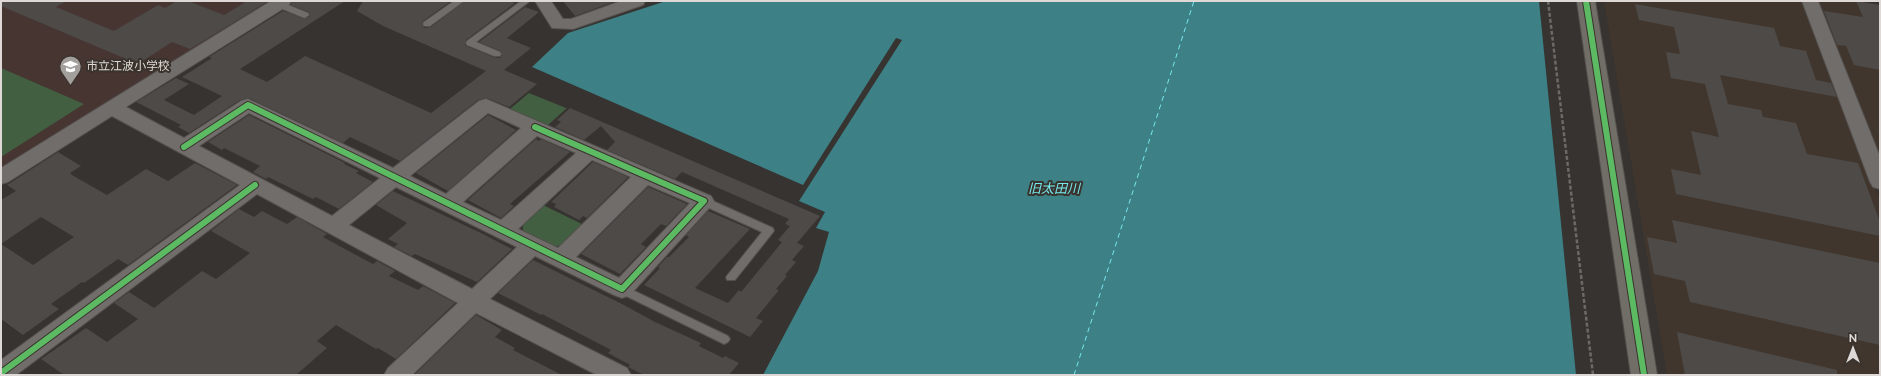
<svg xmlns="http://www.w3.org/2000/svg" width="1881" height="376" font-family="Raleway,'Noto Sans JP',sans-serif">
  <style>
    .built { fill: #41362d }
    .education { fill: #473532 }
    .green { fill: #425f41 }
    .water { fill: #3d8186 }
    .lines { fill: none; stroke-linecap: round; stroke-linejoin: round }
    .ferry { stroke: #75e8ee; stroke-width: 1; stroke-dasharray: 5 4; stroke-linecap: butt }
    .building { fill: #4d4a48 }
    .lane-casing { stroke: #54504e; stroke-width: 2 }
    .street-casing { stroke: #54504e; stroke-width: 2 }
    .secondary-casing { stroke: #54504e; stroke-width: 2 }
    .path { stroke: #6c6967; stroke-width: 2.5; stroke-dasharray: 4 2; stroke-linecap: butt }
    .lane { fill: #706d6b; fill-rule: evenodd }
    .street { fill: #706d6b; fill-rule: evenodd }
    .secondary { fill: #716d67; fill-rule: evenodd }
    .cycleway-casing { stroke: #39322d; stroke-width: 8 }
    .cycleway { stroke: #5cba63; stroke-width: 6 }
    .labels { text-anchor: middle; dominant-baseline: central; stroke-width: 4; stroke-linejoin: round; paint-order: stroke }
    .poi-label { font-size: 12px; fill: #ded9d6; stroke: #39322d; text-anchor: start }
    .water-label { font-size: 13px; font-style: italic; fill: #75e8ee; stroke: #39322d }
  </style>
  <rect width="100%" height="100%" fill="#363330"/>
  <!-- built -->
  <path class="built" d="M1604,1h200l76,200v174h-213z
    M1816,1h40l24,4v158z"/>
  <!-- education -->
  <path class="education" d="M1,1h275l-275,170z"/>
  <!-- green -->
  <path class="green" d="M1,68l83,36 -83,53z
    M529,93l37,15h1l-19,17 -38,-16z
    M541,204l45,22 -19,18 -14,3 -30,-15v-11z"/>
  <!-- water -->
  <path class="water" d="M666,1h873l37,374h-813l55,-104 11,-39 -13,-4 9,-16 -26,-11 103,-161 -6,-2 -93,147 -271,-118 36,-34z"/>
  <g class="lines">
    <!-- ferry -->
    <path class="ferry" d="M1074,375l120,-374"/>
  </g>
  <!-- building -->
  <path class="building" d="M1,1h66l-11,6 58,24 44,-26 7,3 12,-7h11l36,14 23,-14h21l-78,48 -18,-7 -34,22 -137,-58z
    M292,1h53l-105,68 27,13 38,-26 126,57 55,-42 -103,-45 -26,-15 6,-10h88l-28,20 -1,4 2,3 7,-1 34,-26h44l6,2 -49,37 -1,4 1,2 27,11 7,1 2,-3 -1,-4 -22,-9 46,-35 14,5 -32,26 24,10 -27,22 33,14 -28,23 -22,-9 -9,2 -78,61 -50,-24 -7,6 -94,-45 -9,2 -51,33 -11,-6 3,-2 -45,-23 40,-24 13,6 -25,16 30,15 28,-19 -40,-19 30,-19 -3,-1 74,-46 22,8 5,-3 -1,-4 -18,-7z
    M563,1h50v1l-38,14z
    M1856,1l24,4v65l-26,-5 -8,-19 -9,-1 -13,-34 39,6z
    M1635,4l139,24 6,18 26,5 10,29 15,3 6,14 -117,-22 8,29 33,6 2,7 33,6 11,31 51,9 22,59v14l-204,-42 -5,-25 30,6 -10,-44 28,6 -14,-53 -34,-6 -5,-26 14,2 -6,-27 -35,-7z
    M570,108l250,108 -23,27 7,3 -12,14 4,2 -11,13 2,1 -11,13 3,1 -23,28 7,3 -13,16 -106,-52 16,-17 -2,-1 9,-10h2l20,-20 -3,-2 22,-24 42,18 -55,59 33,15 11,-13 2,2 41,-50 -4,-2 12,-14 -5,-2 4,-5 -107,-47 -7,7 -68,-29 8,-8 -14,-16 -17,14 -29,-13 6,-5 -4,-2z
    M249,115l96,48 -1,1 15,7 -3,2 17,9 -34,27 -23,-12 -3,2 -45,-22 -2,2 -13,-7 7,-6 -36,-18 -2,2 -14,-8z
    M488,115l28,15 -68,61 -32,-18z
    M536,139l3,2 2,-2 29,13 -60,52 4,2 -13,12 -33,-18z
    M58,152l23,14 -11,7 2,2 35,20 39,-26 22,12 27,-18 42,22 -109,80 -10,-6 -34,24 -2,-1 -31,22 8,5 -36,26 -22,-16v-75l32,21 41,-28 -33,-20 -40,27v-44l15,-9 -9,-6z
    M593,162l35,15 -41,41 -4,-2 -4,4 -25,-13 2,-3 -5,-2z
    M648,187l39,17 -21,22 -5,-2 -20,20 5,3 -26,27 -39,-20z
    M393,191l90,43 29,15 -35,33 -62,-28 -3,2 -18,-9 4,-3 -10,-5 19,-16 -31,-18z
    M239,209l15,8 8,-6 25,13 10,-7 30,17 -4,3 33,18 17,9 4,-3 18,10 -6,5 29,14 5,-4 32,17 -59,56 -18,-11 -2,1 -40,-24 -19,16 10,7 -31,27h-232l-23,-16 45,-31 21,14 31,-23 -24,-16 15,-11 25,16 48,-37 14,8 34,-26 -39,-22z
    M1672,220l208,43v82l-190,-43 -5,-21 -31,-7 -7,-37 30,6z
    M533,260l91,45 31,17 46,21 -2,3 24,12 2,-2 14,7 -10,12h-85l-16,-8 2,-2 -22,-12 3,-3 -69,-36 -1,1 -43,-22z
    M476,315l26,15 -7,7 20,11 -2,2 49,25h-148z
    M1677,332l160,38v5h-152z"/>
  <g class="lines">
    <defs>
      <path id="lane" d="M278,1l30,12 1,2 -4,3 -3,-1 -27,-11 -1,-2z
        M454,1h10l-34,25h-6l-1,-2 1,-2z
        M521,1h9l-54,41 24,10 1,2 -1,2h-6l-27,-11 -1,-2 1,-2z
        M704,197l69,31 1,3 -39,49h-8l-1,-3 36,-45 -62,-28 -1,-3z
        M622,285l106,51 2,3 -2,3 -4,2 -4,-2 -102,-50 -1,-3 1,-3z"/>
      <path id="street" d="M271,1h20l-2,4 -163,102 58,31 57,-37 7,-2 145,69 86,-67 7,-2 225,97 3,5 -3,5 -81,89 -8,3 -8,-3 -79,-39 -45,43 137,69 4,7h-34l-121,-62 -64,62h-28l4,-7 70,-65 -201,-109 -241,181h-15v-15l239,-175 -128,-69 -104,66 -7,2v-16zM249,113l131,65 -48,38 -133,-70zM488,113l33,15 -75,66 -36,-18zM537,136l39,17 -75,67 -38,-18zM592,160l39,17 -73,71 -40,-19zM648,185l42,18 -71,75 -43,-21zM396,187l121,60 -45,42 -123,-64z
        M535,1h16l12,18h8l50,-18h24l-2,4 -70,24 -21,-1z
        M1802,1h16l62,156v32l-7,-2 -3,-5z"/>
      <path id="secondary" d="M1577,1h18l62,374h-26z"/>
    </defs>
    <!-- lane casing -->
    <use href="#lane" class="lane-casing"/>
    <!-- street casing -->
    <use href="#street" class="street-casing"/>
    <!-- secondary casing -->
    <use href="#secondary" class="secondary-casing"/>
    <!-- path -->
    <path class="path" d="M1548,1l45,374"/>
    <!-- lane -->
    <use href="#lane" class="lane"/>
    <!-- street -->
    <use href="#street" class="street"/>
    <!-- secondary -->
    <use href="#secondary" class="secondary"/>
    <defs>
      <path id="cycleway" d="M1586,1l58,374
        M184,147l64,-42 374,184 82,-88 -169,-74
        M1,373l254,-188"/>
    </defs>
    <!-- cycleway casing -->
    <use href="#cycleway" class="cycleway-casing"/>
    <!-- cycleway -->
    <use href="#cycleway" class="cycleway"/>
  </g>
  <!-- icons -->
  <defs>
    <symbol id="school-pin" viewBox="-11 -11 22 30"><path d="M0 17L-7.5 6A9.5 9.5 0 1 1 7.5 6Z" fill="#a39f9c" stroke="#39322d"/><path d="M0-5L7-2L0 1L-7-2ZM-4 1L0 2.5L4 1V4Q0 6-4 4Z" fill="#fff"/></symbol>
  </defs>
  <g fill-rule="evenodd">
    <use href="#school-pin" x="58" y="54" width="25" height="34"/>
  </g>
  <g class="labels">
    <!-- poi labels -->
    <g class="poi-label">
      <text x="86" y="66">市立江波小学校</text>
    </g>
    <!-- water labels -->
    <g class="water-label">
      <text x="1054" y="188">旧太田川</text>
    </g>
  </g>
  <!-- border -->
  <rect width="1881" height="376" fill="none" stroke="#ded9d6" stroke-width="4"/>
  <!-- north arrow -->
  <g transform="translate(1853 348)" stroke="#39322d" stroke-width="3" paint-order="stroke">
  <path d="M0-3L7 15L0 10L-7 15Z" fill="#ded9d6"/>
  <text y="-6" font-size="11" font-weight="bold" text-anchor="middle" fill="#ded9d6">N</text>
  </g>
</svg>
